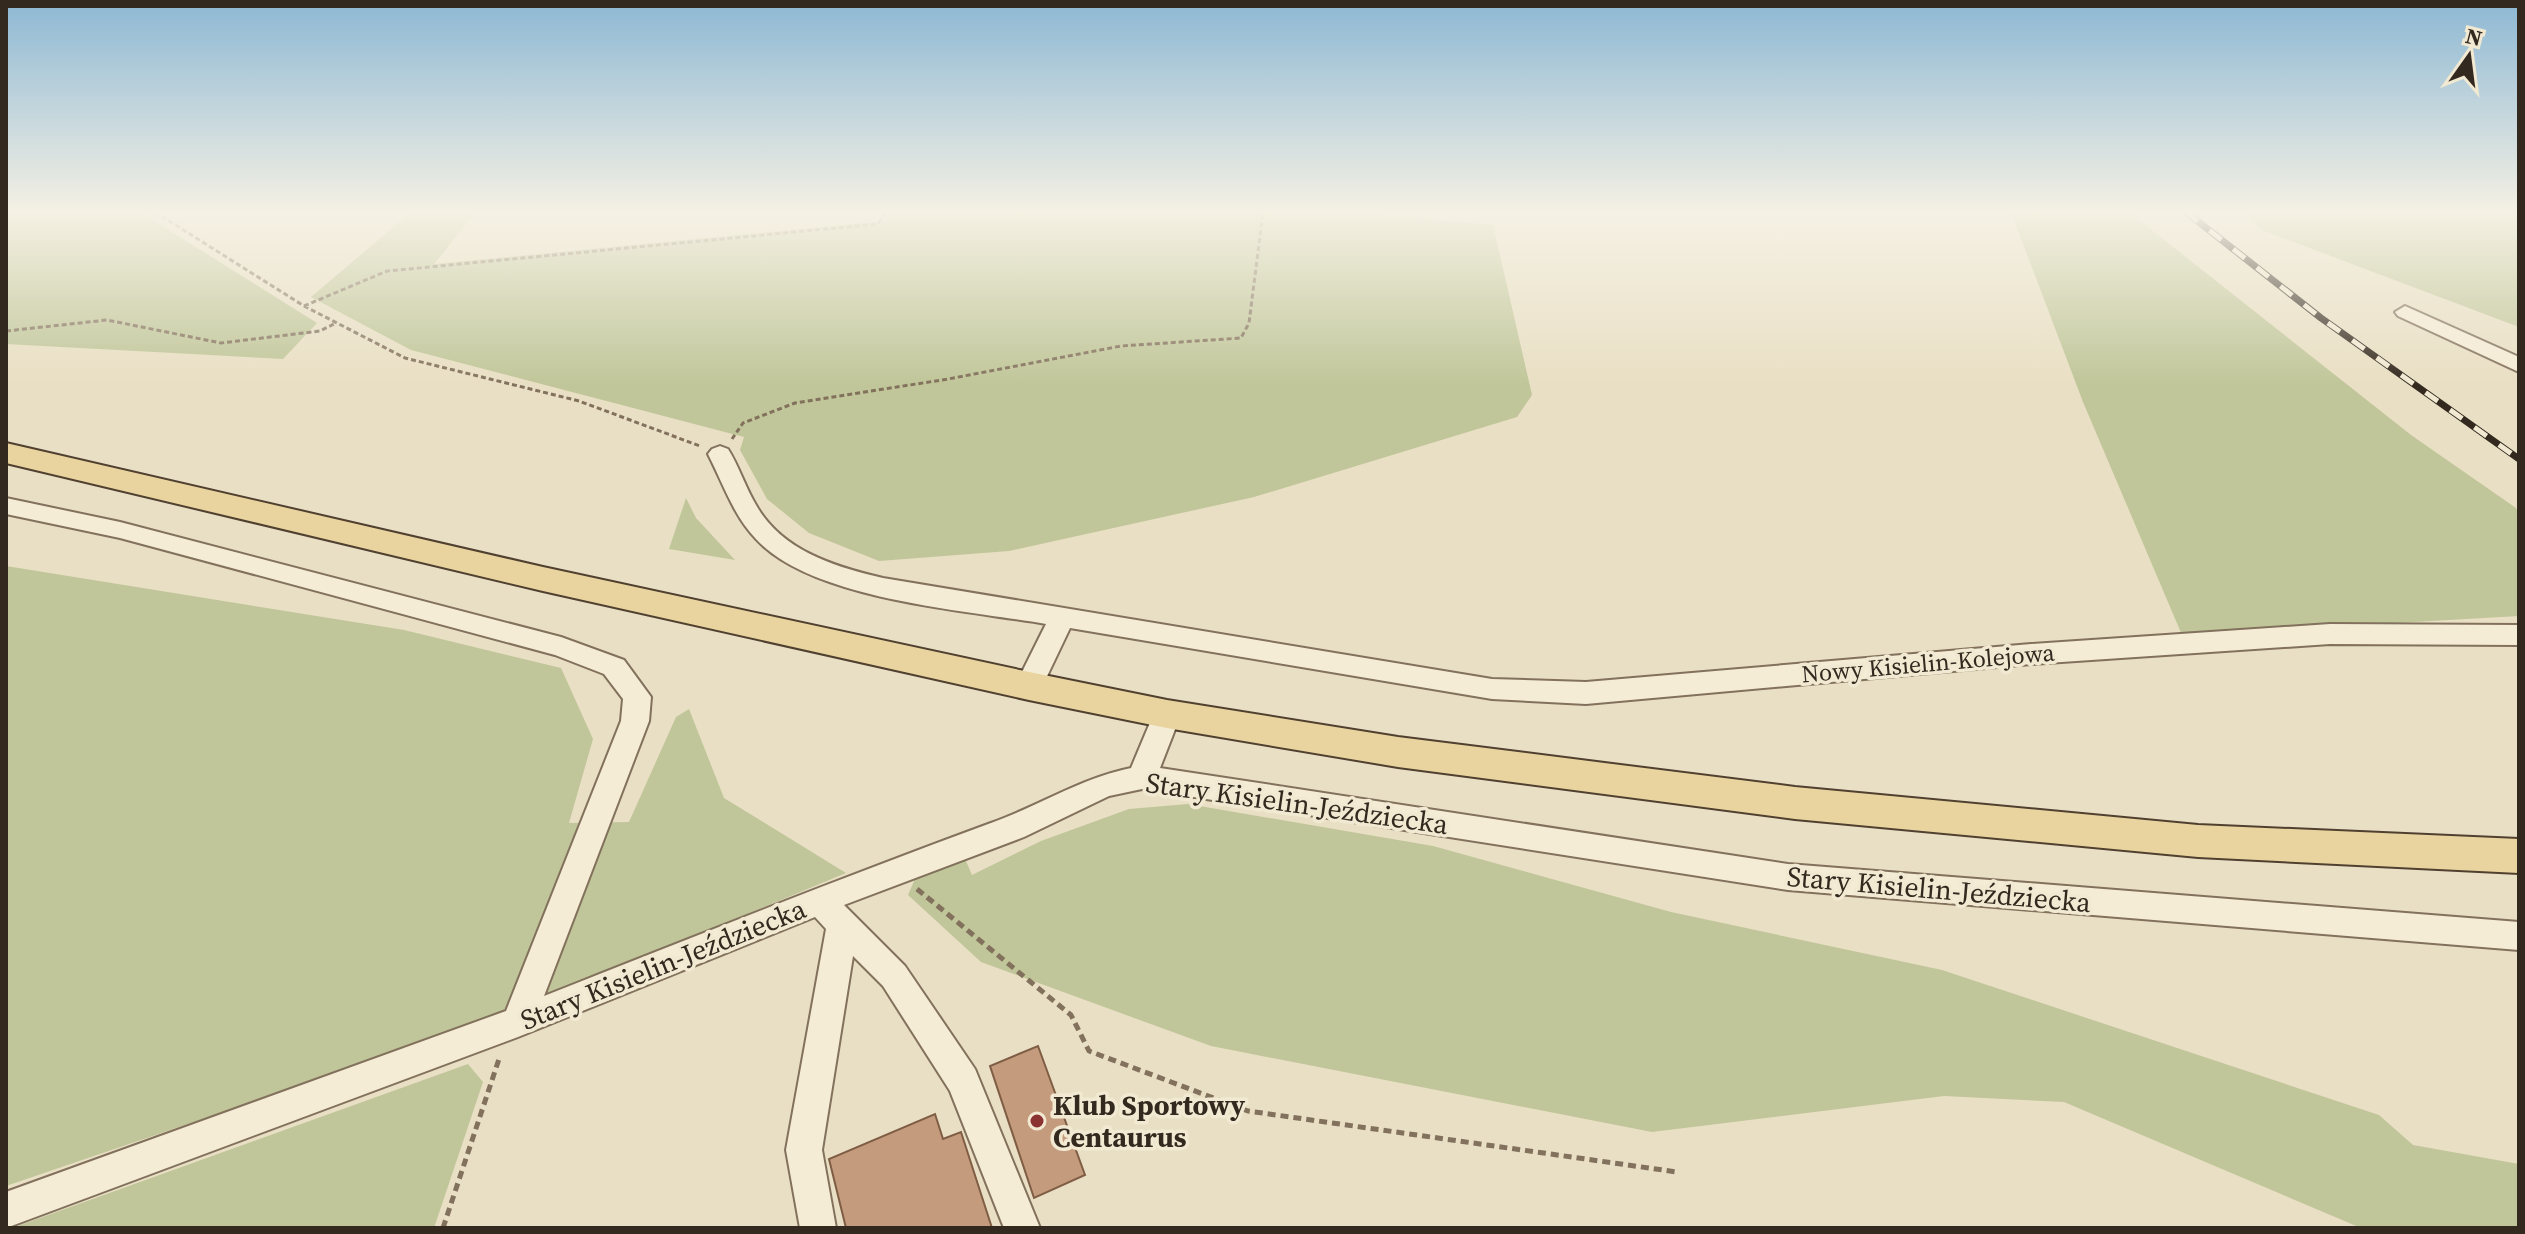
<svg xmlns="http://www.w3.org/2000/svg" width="2525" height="1234" font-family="'Source Serif 4',serif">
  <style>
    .green { fill: #c0c699 }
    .building { fill: #c49c7d; stroke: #7f5d44; stroke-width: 2 }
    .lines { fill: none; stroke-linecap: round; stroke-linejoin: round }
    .minor-casing { stroke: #82715c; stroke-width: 4 }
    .major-casing { stroke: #504030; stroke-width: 4 }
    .path-far1 { stroke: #82715c; stroke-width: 3; stroke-dasharray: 5 3; stroke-linecap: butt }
    .path { stroke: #82715c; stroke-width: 5; stroke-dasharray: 8 5; stroke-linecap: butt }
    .minor { fill: #f5ecd6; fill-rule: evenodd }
    .major { fill: #e9d49f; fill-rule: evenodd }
    .rail-casing { stroke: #33291f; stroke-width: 7 }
    .rail { stroke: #f2e9d2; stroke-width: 5; stroke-dasharray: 15; stroke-linecap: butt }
    .poi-dot { fill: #8b3332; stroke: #f2e9d2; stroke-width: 3 }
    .labels { text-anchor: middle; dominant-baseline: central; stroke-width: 7; stroke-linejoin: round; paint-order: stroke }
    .street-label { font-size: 24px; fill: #33291f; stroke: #f2e9d2 }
    .near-street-label { font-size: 28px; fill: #33291f; stroke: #f2e9d2 }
    .near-poi-label { font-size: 28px; font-weight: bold; fill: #33291f; stroke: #f2e9d2; text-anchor: start }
  </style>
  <rect width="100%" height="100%" fill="#e9dfc4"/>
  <!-- green -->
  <path class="green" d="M6,212h134l177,111 -34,36 -277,-15z
    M411,212h65l-42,52 452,-43 6,-9h453l148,13 39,170 -15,22 -263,80 -245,54 -130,10 -70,-28 -42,-34 -27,-49 4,-13 -333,-87 -100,-53z
    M2011,212h118l282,223 105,73 3,6v102l-337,19 -99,-233z
    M2243,212h276v115l-257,-97z
    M686,498l10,20 39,42 -66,-11z
    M6,566l398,64 157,38 32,71 -24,84 60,-1 47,-105 13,-8 35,89 122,75 -348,145 -492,168z
    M1188,804l245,42 238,66 271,58 437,145 34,30 106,19v64h-158l-297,-126 -120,-6 -292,36 -441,-86 -230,-84 -73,-67 10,-23 45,-18 9,21 69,-34 88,-32z
    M468,1064l15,18 -49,146h-422z"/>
  <!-- building -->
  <path class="building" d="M1038,1046l47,129 -51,23 -44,-132z
    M935,1114l8,25 18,-7 31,96h-146l-17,-69z"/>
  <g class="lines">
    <defs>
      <path id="minor" d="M2405,306l114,51v15l-121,-56 -3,-4z
        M720,446l8,3c11,17 17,38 28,56 26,46 80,62 127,73l609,101 94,3 445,-38 299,-20 189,1v20l-189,-1 -299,20 -445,40 -94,-5 -422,-71 -31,65 -10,3 -10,-3 -4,-7 31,-62c-80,-14 -234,-24 -290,-85 -23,-24 -33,-56 -48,-85l4,-5z
        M6,498l114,24 441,115 63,23 27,37 -2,24 -105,275c149,-59 297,-118 447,-173 48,-17 90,-45 140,-55l26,-62 10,-3 10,3 4,8 -21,54 628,96 731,58v28l-731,-60 -646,-101 -33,7 -85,41 -180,68 61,61 70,103 65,159h-36l-54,-137 -67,-105 -30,-30 -31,194 14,78h-36l-14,-78 40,-221 -11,-12 -297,120 -512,191v-36l500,-181 115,-290 2,-22 -19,-25 -49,-19 -435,-117 -114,-24z"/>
      <path id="major" d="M6,443l537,124 486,105 138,28 231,37 397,50 403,38 321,14v34l-321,-16 -403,-38 -397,-52 -231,-39 -138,-28 -486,-109 -537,-128z"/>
    </defs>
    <!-- minor casing -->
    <use href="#minor" class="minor-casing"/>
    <!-- major casing -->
    <use href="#major" class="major-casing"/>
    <!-- path-far1 -->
    <path class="path-far1" d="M155,212l149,94 101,52 174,43 121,45
      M304,306l83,-35 491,-47 7,-12
      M6,331l101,-11 114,23 99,-12 14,-7
      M732,439l11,-16 52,-20 153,-24 173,-33 120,-8 8,-15 14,-111"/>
    <!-- path -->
    <path class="path" d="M917,889l154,126 18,36 159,60 429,61
      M443,1228l57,-172"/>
    <!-- minor -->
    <use href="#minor" class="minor"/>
    <!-- major -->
    <use href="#major" class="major"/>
    <defs>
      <path id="rail" d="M2186,212l135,106 198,141"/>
    </defs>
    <!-- rail casing -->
    <use href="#rail" class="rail-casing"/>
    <!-- rail -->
    <use href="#rail" class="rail"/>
  </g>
  <!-- sky -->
  <linearGradient id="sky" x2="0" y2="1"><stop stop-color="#8db8d4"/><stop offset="0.55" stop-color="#f5f1e4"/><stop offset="1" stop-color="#f5f1e4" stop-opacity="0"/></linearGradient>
  <rect width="2525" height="385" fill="url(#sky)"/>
  <!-- markers -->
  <circle class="poi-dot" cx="1037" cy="1121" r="8"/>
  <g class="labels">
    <!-- street labels -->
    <g class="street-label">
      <text transform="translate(1928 663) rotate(-5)">Nowy Kisielin-Kolejowa</text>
    </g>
    <!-- near-street labels -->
    <g class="near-street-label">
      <text transform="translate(1297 803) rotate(8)">Stary Kisielin-Jeździecka</text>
      <text transform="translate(1939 889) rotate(5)">Stary Kisielin-Jeździecka</text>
      <text transform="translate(663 964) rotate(-22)">Stary Kisielin-Jeździecka</text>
    </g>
    <!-- near-poi labels -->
    <g class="near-poi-label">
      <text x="1053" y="1105">Klub Sportowy<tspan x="1053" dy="32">Centaurus</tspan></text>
    </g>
  </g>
  <!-- border -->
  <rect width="2525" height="1234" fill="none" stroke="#33291f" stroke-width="16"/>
  <!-- north arrow -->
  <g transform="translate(2469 56) rotate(14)" stroke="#f2e9d2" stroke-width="6" paint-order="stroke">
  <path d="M0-6L14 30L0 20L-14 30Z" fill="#33291f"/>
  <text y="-12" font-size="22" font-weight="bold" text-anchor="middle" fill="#33291f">N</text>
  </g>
</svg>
